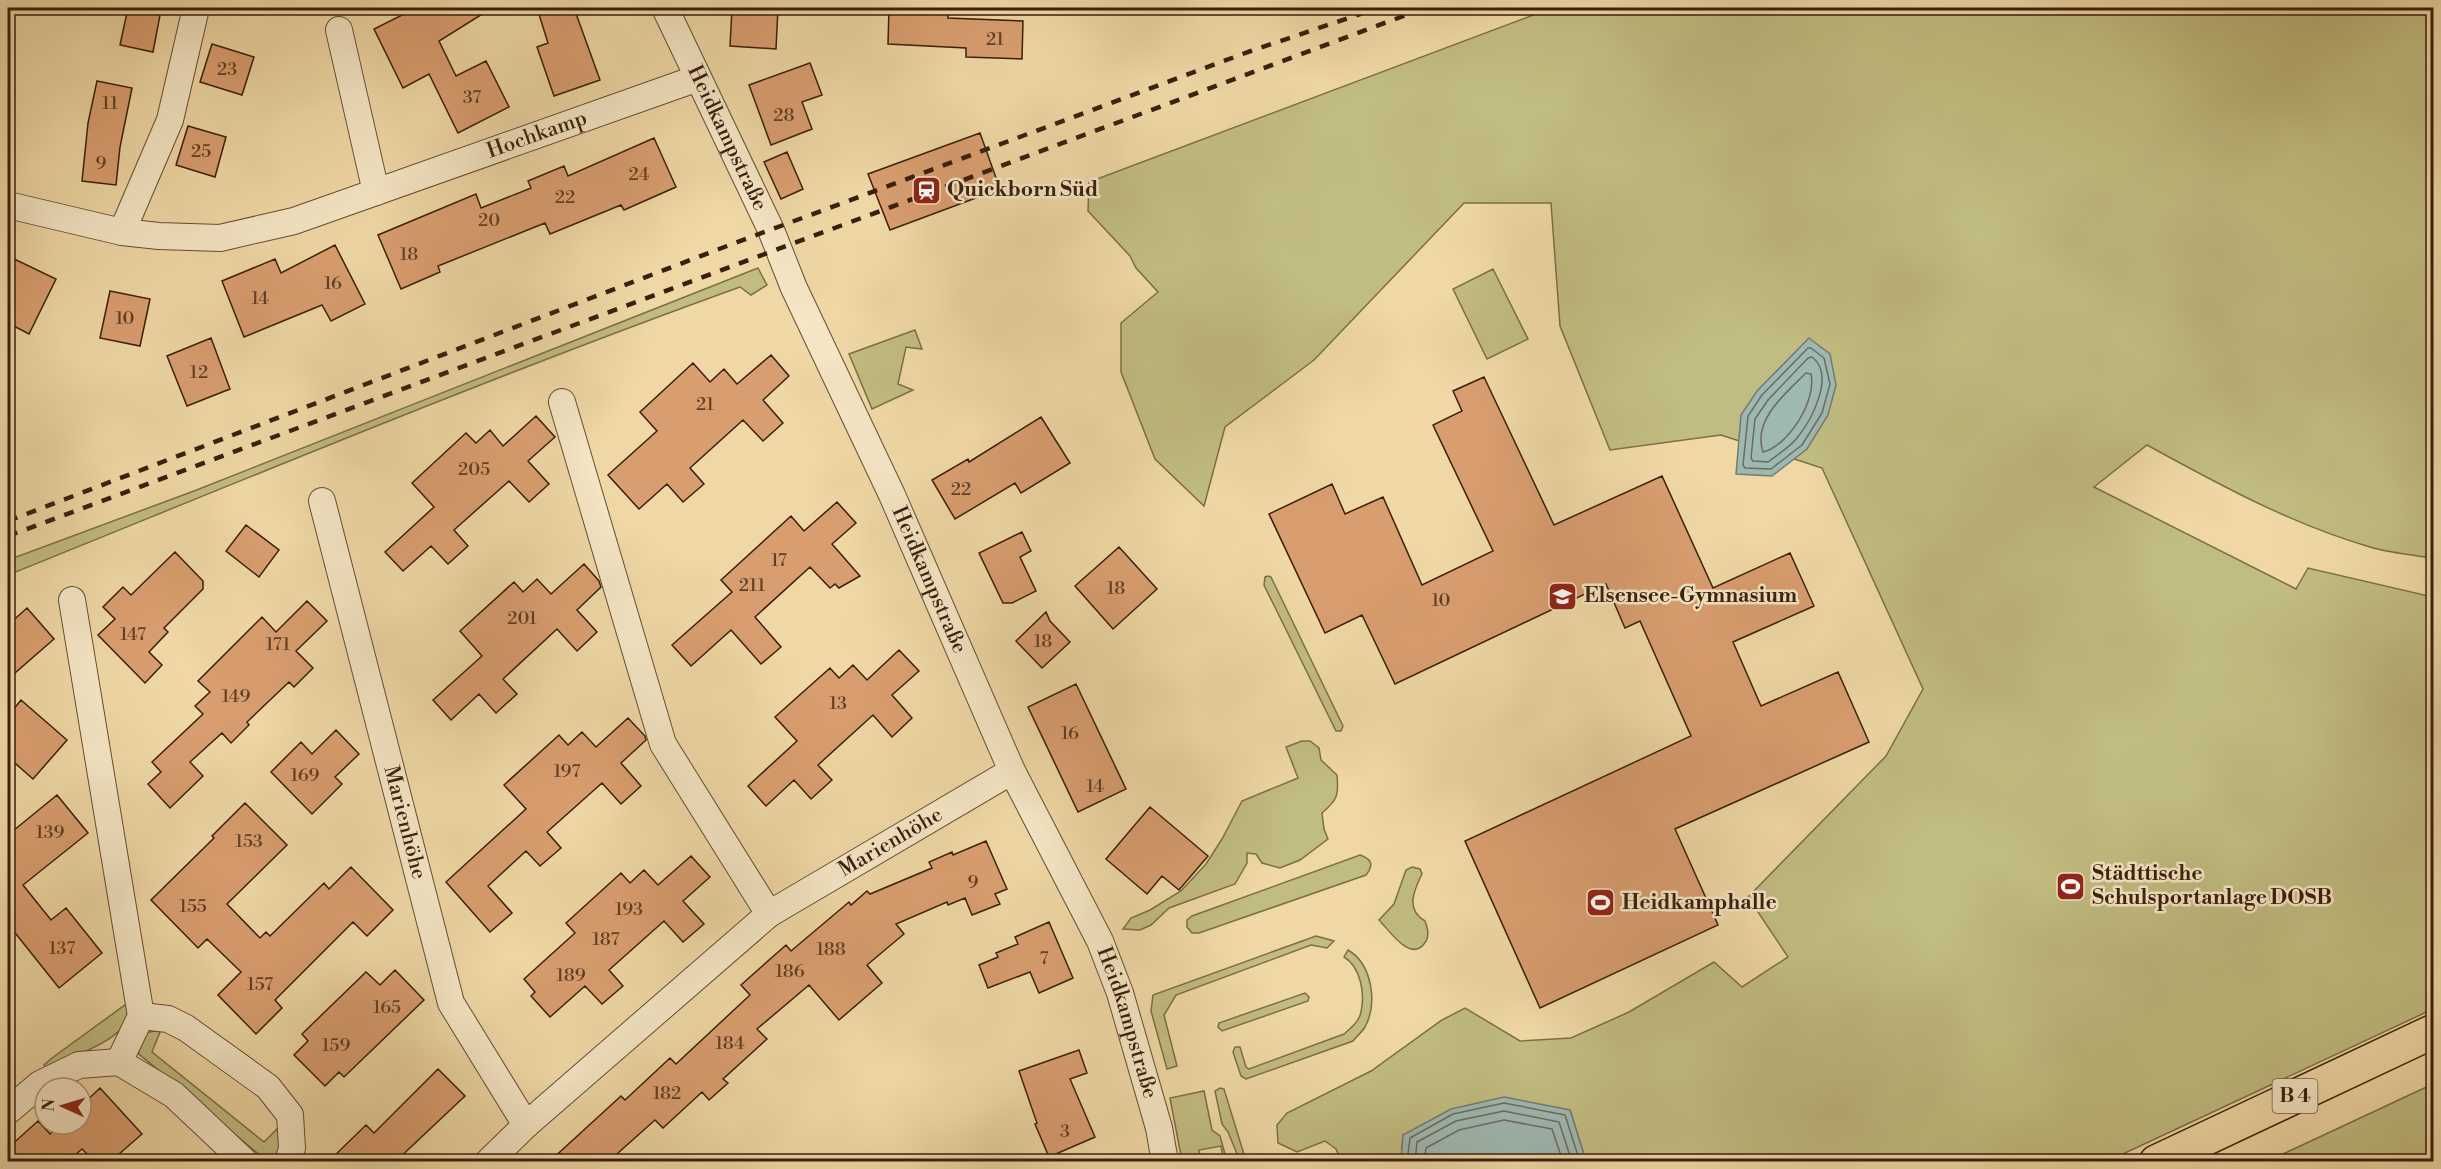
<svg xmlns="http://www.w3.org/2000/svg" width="2441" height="1169" font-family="'Libre Bodoni',serif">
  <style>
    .green { fill: #c1bc81; stroke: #7d6e46; stroke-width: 1.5 }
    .water { fill: #9eb8b2; stroke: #767b70; stroke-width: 1.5 }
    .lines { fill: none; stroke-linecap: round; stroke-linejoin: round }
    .shore { stroke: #6c6c5f; stroke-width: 1.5 }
    .building { fill: #d99e70; stroke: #391f0c; stroke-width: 1.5 }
    .minor-casing { stroke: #664d32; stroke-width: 28 }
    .primary-casing { stroke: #391f0c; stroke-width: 36 }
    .minor { stroke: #f5e6c5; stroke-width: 26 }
    .primary { stroke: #efd8a6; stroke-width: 33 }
    .rail { stroke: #391f0c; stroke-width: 4.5; stroke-dasharray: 10 10; stroke-linecap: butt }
    .labels { text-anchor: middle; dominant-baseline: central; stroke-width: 5; stroke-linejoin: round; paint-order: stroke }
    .number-label { font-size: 18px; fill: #613f25 }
    .shield { fill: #f5e6c5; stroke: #715b44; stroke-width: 1.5 }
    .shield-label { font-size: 20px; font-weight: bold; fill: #391f0c }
    .street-label { font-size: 21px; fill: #391f0c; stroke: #f5e6c5 }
    .poi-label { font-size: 21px; font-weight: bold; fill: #391f0c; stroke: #f5e6c5; text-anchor: start }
  </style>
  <rect width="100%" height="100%" fill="#efd8a6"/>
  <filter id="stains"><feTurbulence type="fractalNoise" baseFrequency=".00333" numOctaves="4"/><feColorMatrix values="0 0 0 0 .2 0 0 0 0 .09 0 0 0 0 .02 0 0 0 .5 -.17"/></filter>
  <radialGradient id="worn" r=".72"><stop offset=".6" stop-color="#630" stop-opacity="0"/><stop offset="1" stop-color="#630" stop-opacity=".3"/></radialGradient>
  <!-- green -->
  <path class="green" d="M1552,8h881v550c-20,-3 -43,-5 -63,-11 -79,-23 -152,-63 -223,-102l-53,42 202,102 12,-21 125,29v412l-325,152h-522l-16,-51 -167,25 -2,26h-60l-5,-12 -11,-8 -28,11 -19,-9 -1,-18 10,-12 84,-42 71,-51 23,-12 55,33 51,-3 58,-26 85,-50 28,25 46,-30 -40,-60 138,-141 37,-67 -101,-221 -101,-33 -111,15 -50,-124 -9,-123h-87l-150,157 -89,67 -21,79 -49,-47 -34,-87v-49l37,-31 -22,-24 -6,-12 -42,-45 1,-29z
    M758,268l9,17 -16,10 -11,-8c-247,89 -489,190 -732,288v-15l186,-69z
    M1493,269l35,70 -41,20 -34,-70z
    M915,330l7,19 -16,-2 -8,37 15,6 -41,19 -23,-55z
    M1268,576l3,1 72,149 -2,5h-5l-72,-146 1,-8z
    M1302,741h8l9,7 2,12 16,15c2,21 0,25 -15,38l2,16 4,10 -28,21 -20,8 -18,-5 -6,-9 -9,-1v10l-12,21 -66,24 -18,17 -11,5 -17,-1 8,-11 19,-8 31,-19 25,-27 16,-25 20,-38 56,-23 -12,-31z
    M1360,855c12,4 14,10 6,20l-167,58h-7l-5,-6v-7l5,-4z
    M1412,867l8,2 2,5c-8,16 -17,36 3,47 3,8 5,16 -1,23 -14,18 -35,-14 -45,-24l15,-16 12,-34z
    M1316,936l18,5 -7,7 -16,-3 -135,50 -12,20 13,51 -10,3 -16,-58 2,-16z
    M1348,950c24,14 30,53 17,77 -3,5 -8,9 -12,14l-107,38 -5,-3 -8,-24 2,-5h5l6,20 3,2 95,-35c7,-6 15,-12 17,-22 4,-18 0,-45 -17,-55z
    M1305,993l4,4 -1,4 -86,30 -4,-4 1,-4z
    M129,1002c10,36 -58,54 -83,66l-2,-3 8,-7z
    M155,1031l5,1 -8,20 112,90 15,-15 1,26 -4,6 -6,2 -8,-4 -123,-103 -2,-8 8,-13z
    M2433,1084v77h-165z
    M1220,1088l4,1 22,72h-6l-12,-29 -6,-8 -7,-33z
    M1204,1091l8,39 8,6 7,25h-3l-3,-15 -22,4 2,11h-19l-12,-63z"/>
  <!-- water -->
  <path class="water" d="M1809,338l21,16 6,31 -8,30 -21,34 -35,27 -36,-2 5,-59 16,-24z
    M1504,1097l66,13 16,51h-185l2,-26 48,-26z"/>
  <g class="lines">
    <!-- shore -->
    <path class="shore" d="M1808,348h3l13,10 6,26 -8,29 -20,32 -31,24 -26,-1 -2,-3 5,-49 14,-21z
      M1808,358l4,-1c24,18 -1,64 -15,81 -7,9 -20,17 -29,24l-15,-1 -2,-3 4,-39 13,-19z
      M1806,373l5,1c6,27 -23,72 -48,78 -11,-32 23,-59 43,-79z
      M1407,1162l3,-24 43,-24 51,-11 61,12 15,47
      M1415,1162l2,-20 39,-21 48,-10 55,11 13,40
      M1424,1162l2,-14 33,-18 45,-10 48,9 11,33"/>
  </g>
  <!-- building -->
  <path class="building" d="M128,8l32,7 -7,37 -33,-7z
    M416,8h76l-53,33 17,35 30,-15 23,46 -51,26 -29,-59 -26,14 -29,-59z
    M537,8h37l26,72 -46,16 -17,-49 11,-4z
    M732,8h46l-2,41 -46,-3z
    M889,8h59v10l75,3 -1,38 -56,-2v-9l-78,-4z
    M212,44l42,13 -12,38 -42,-13z
    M810,63l12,32 -20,7 10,27 -41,16 -22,-60z
    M97,81l35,7 -12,59 -4,38 -34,-4 6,-58z
    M188,126l38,11 -11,40 -39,-12z
    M980,133l20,56 -110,41 -22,-56z
    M654,138l22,49 -52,23 -3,-5 -71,29 -5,-11 -107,43 2,6 -39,17 -23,-54 98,-41 5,14 50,-20 -3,-7 36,-15 4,10z
    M787,152l16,37 -22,10 -17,-37z
    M335,245l30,59 -34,17 -9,-16 -78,32 -22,-56 53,-22 6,14z
    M8,256l48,23 -27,55 -21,-11z
    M110,291l40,8 -10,47 -40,-8z
    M211,338l19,51 -43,17 -20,-50z
    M771,355l18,21 -26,24 20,23 -20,18 -20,-21 -53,48 14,16 -21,18 -16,-18 -28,25 -31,-34 49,-44 -17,-19 53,-49 17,19 14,-13 13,15z
    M1484,377l70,148 108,-49 51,112 77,-35 24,53 -81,36 28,64 77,-34 31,70 -194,87 43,96 -178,83 -75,-167 226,-105 -51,-115 -15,7 -19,-44 -211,100 -33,-69 -37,18 -56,-119 63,-30 13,30 38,-17 39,88 71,-34 -60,-126 29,-14 -9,-20z
    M536,416l19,21 -27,24 21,23 -20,18 -20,-21 -55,49 14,16 -20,18 -17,-18 -28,25 -18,-19 49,-45 -22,-24 54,-50 10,10 14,-13 13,16z
    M1041,417l29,46 -49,30 -6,-10 -60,36 -23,-39 36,-21 1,3z
    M837,502l19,21 -24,21 28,32 -21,12 -4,-4 -5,4 -20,-21 -55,50 26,30 -20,17 -30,-34 -40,36 -19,-21 60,-53 -11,-12 70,-64 13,15z
    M246,525l33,25 -20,27 -33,-26z
    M1022,532l9,19 -11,6 16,34 -24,12h-9l-24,-50z
    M1119,547l38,42 -44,40 -38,-43z
    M175,552l28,29v8l-39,39 4,4 -19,20 13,13 -17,18 -47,-48 17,-16 -12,-12 20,-20 8,8z
    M584,564l15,17 2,6 -24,23 20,22 -20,19 -20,-22 -54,50 14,15 -21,19 -17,-19 -28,26 -18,-20 49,-44 -22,-25 54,-49 9,10 14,-13 14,15z
    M307,601l20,20 -31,30 17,17 -19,19 -5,-5 -42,40 2,3 -18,18 -9,-10 -32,29 13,14 -33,32 -22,-24 13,-12 -9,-10 51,-48 -8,-8 15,-14 -12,-11 64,-64 14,15z
    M27,608l27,31 -46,40v-54z
    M1046,612l4,9 20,21 -28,26 -26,-27z
    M899,650l20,21 -27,24 20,23 -20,19 -19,-22 -55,50 14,15 -21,19 -17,-19 -28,26 -18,-20 49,-45 -22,-24 55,-49 9,10 14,-13 14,15z
    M1076,684l50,105 -48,23 -50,-105z
    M21,700l46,40 -34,39 -25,-22v-41z
    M628,718l17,18 1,4 -25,23 20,23 -20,18 -19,-21 -55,49 14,16 -21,18 -14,-15 -38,35 24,27 -22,19 -44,-50 80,-73 -22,-24 55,-50 9,10 14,-13 14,15z
    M336,730l23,24 -24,23 7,7 -30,30 -41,-42 30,-30 11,12z
    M57,795l31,38 -65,52 28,35 15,-12 36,45 -43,35 -51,-64v-89z
    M245,803l42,42 -60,59 33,34 6,-6 4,4 54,-53 5,6 22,-22 42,43 -26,26 -14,-14 -78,78 7,8 -26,26 -38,-39 23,-23 -34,-33 -9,9 -47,-48 63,-62 -2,-2z
    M1150,807l58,49 -29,34 -17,-14 -15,18 -41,-35z
    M986,841l21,48 -12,5 5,10 -28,11 -7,-17 -17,7 -1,-3 -51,22 8,10 -37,31 15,18 -43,37 -30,-35 -52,44 10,10 -44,40 5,4 -19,17 -7,-8 -39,36 -8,-8 -46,41h-59l71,-65 4,4 45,-42 6,6 74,-69 -9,-10 45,-40 5,6 58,-49 2,3 16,-14 3,3 62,-26 -3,-6 23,-10 1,3z
    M691,856l19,21 -27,24 21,23 -21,18 -19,-21 -55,49 14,16 -21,18 -17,-18 -35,31 -19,-21 4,-4 -11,-13 51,-46 -9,-10 55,-50 9,10 14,-13 14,15z
    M1049,922l24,56 -34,15 -9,-21 -42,16 -9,-23 19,-8 -2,-4 22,-9 -3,-7z
    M395,970l29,30 -80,77 -5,-5 -14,14 -31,-31 14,-14 -6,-7 64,-62 14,13z
    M1079,1050l8,23 -17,6 25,58 -46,20 -14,-33 2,-1 -18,-52z
    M438,1069l27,27 -69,65h-67l37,-36 8,8z
    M100,1088l42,46 -31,27h-17l-12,-12 -14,12h-60v-13l30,-27 12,13 11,-10h20v-18z"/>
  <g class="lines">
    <defs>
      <g id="minor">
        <path id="s1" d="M665,8l106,222 23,58 98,207 120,276 88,170 20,52 39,135 6,34"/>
        <path d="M339,30l37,162"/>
        <path id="s2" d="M8,205l114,27 37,4 61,2 74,-17 404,-143"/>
        <path d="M122,232l48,-112 26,-112"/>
        <path d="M562,402l101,342 106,170"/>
        <path id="s3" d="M322,501l129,502 75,122"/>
        <path d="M72,600l69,416 -22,46"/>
        <path d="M141,1016l27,3 18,9 82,59 22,28 2,33 -4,14"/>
        <path d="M8,1111l32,-27 39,-19 40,-3 55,33 71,67"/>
        <path id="s4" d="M488,1162l38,-37 243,-211 243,-143"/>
      </g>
      <path id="primary" d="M2156,1162l278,-131"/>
    </defs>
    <!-- minor casing -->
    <use href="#minor" class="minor-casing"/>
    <!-- primary casing -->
    <use href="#primary" class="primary-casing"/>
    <!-- minor -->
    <use href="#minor" class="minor"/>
    <!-- primary -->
    <use href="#primary" class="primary"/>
    <!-- rail -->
    <path class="rail" d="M8,521l719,-275 521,-194 130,-44
      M8,536l1417,-528"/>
  </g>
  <!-- icons -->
  <defs>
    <symbol id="station-square" viewBox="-11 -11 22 22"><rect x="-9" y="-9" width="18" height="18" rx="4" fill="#8f2418" stroke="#f5e6c5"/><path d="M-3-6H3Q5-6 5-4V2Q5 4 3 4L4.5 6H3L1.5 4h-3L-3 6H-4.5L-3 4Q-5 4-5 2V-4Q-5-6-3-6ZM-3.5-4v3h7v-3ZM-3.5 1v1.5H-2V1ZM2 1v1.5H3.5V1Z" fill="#fff"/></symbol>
    <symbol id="school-square" viewBox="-11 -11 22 22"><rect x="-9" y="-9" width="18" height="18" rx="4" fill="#8f2418" stroke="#f5e6c5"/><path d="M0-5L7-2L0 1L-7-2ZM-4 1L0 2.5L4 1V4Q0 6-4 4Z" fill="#fff"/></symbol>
    <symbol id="stadium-square" viewBox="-11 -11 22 22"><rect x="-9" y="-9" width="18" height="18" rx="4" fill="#8f2418" stroke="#f5e6c5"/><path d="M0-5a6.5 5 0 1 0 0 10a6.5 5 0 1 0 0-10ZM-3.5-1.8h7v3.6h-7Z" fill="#fff"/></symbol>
  </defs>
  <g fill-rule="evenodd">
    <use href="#station-square" x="910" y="174" width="33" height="33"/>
    <use href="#school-square" x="1546" y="580" width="33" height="33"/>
    <use href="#stadium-square" x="2054" y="870" width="33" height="33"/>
    <use href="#stadium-square" x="1584" y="886" width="33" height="33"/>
  </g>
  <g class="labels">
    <!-- number labels -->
    <g class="number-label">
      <text x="995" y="39">21</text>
      <text x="227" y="69">23</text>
      <text x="472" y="97">37</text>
      <text x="110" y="103">11</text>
      <text x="784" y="115">28</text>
      <text x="201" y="151">25</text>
      <text x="101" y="163">9</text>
      <text x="639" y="174">24</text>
      <text x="565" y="197">22</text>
      <text x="489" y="220">20</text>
      <text x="409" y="254">18</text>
      <text x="333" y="283">16</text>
      <text x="260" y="298">14</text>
      <text x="125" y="318">10</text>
      <text x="199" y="372">12</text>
      <text x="705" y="404">21</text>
      <text x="474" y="469">205</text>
      <text x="961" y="489">22</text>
      <text x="779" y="560">17</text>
      <text x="752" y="585">211</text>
      <text x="1116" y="588">18</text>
      <text x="1441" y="600">10</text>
      <text x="522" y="618">201</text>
      <text x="133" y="634">147</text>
      <text x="1043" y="641">18</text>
      <text x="278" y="644">171</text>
      <text x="236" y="696">149</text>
      <text x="838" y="703">13</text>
      <text x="1070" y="733">16</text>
      <text x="567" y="771">197</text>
      <text x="305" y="775">169</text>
      <text x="1095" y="786">14</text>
      <text x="50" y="832">139</text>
      <text x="249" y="841">153</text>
      <text x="973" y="882">9</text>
      <text x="193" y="906">155</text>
      <text x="629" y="909">193</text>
      <text x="606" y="939">187</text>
      <text x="62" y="948">137</text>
      <text x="831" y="949">188</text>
      <text x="1044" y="958">7</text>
      <text x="790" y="971">186</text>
      <text x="571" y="975">189</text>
      <text x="260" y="984">157</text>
      <text x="387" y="1007">165</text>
      <text x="730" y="1043">184</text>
      <text x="336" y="1045">159</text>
      <text x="667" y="1093">182</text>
      <text x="1065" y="1131">3</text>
    </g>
    <!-- shield labels -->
    <rect class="shield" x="2272.5" y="1079" width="45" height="34" rx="4.5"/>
    <g class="shield-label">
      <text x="2295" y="1096">B 4</text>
    </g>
    <!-- street labels -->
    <g class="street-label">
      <text stroke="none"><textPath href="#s2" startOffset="549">Hochkamp</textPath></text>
      <text stroke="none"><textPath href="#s1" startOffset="144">Heidkampstraße</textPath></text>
      <text stroke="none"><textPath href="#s1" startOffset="630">Heidkampstraße</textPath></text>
      <text stroke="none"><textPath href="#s3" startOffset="332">Marienhöhe</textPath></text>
      <text stroke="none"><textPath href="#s4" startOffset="516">Marienhöhe</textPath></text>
      <text stroke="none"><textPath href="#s1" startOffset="1116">Heidkampstraße</textPath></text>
    </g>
    <!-- poi labels -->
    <g class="poi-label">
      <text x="947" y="190">Quickborn Süd</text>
      <text x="1584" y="596">Elsensee-Gymnasium</text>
      <text x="2092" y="874">Städttische<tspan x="2092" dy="24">Schulsportanlage DOSB</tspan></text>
      <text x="1622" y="903">Heidkamphalle</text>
    </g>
  </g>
  <!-- margin -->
  <rect width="2441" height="1169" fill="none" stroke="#efd8a6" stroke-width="30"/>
  <rect x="9" y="9" width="2423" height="1151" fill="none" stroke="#391f0c" stroke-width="3"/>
  <rect x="15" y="15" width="2411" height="1139" fill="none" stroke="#391f0c" stroke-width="1.5"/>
  <!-- north arrow -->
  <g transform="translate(63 1106) rotate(274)"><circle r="28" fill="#f5e6c5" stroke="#aa967b" stroke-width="1.5"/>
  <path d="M0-4.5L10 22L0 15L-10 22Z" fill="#8f2418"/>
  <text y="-9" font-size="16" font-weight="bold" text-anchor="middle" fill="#391f0c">N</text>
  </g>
  <rect width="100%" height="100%" filter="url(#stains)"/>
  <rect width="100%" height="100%" fill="url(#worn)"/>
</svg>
